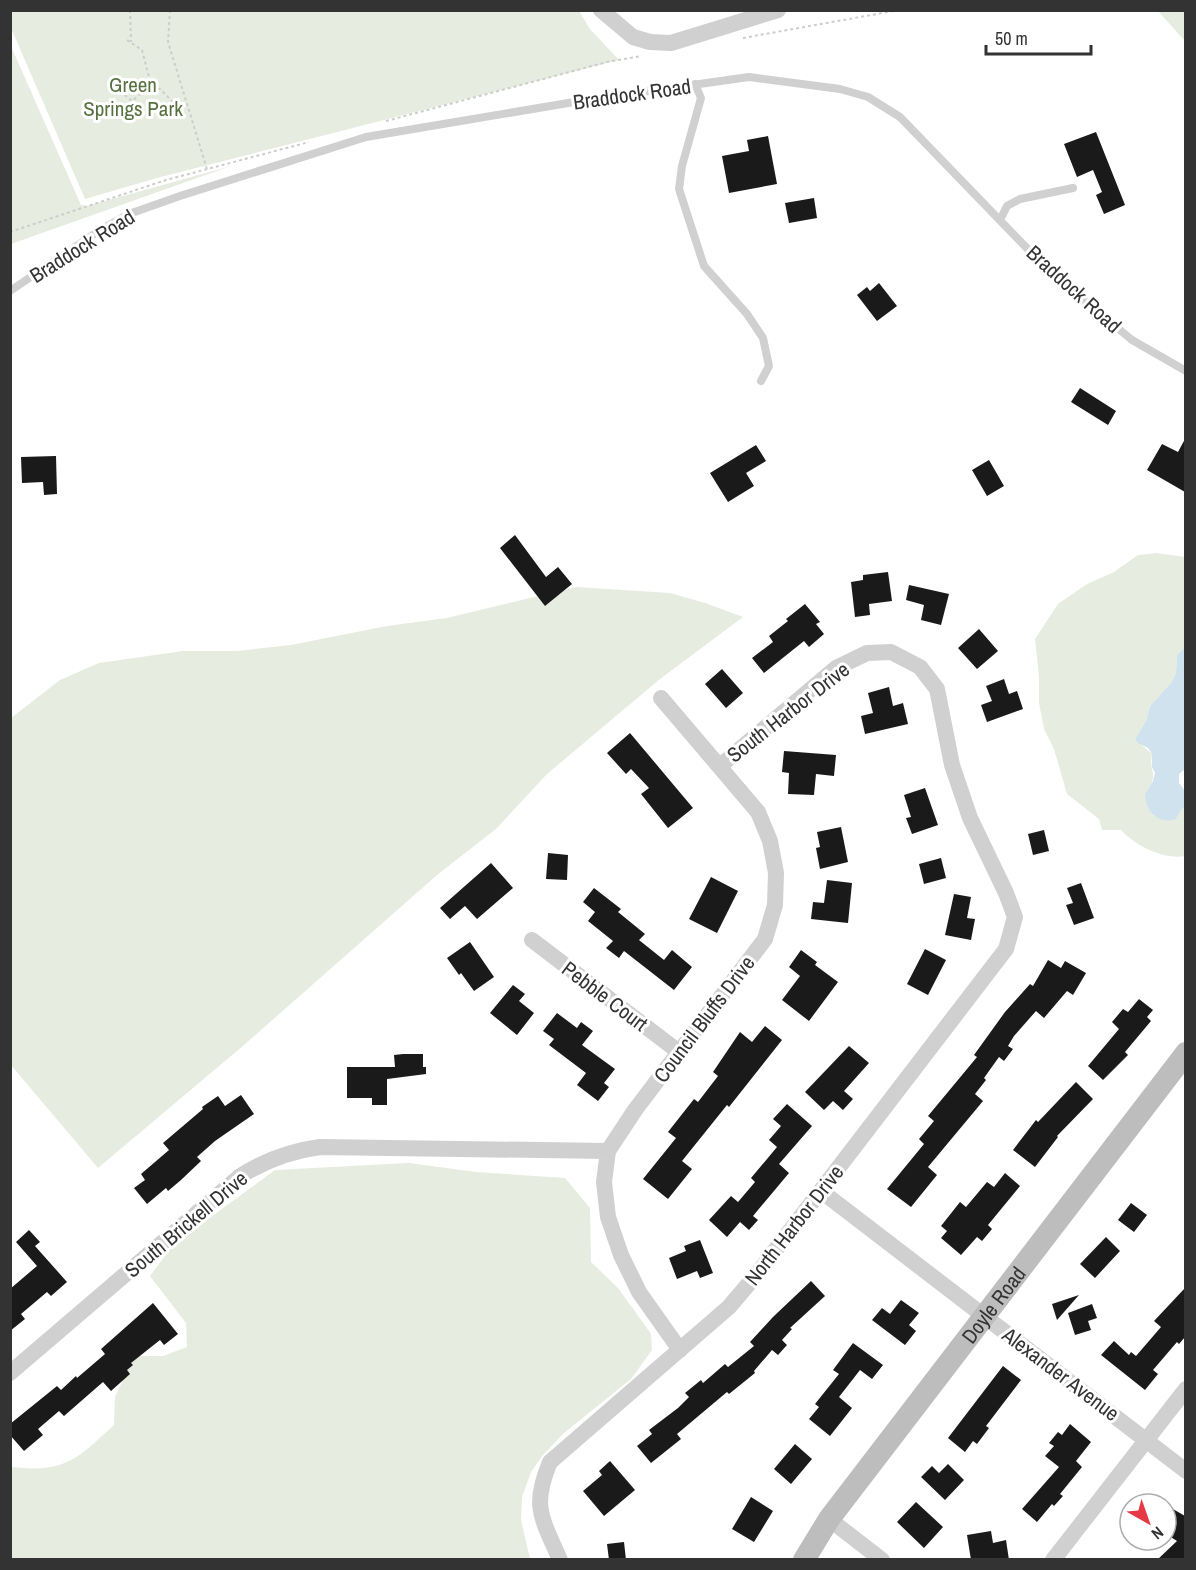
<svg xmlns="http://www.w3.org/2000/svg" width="1196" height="1570" font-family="'Archivo Narrow',sans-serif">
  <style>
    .green { fill: #e6ecdf }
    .water { fill: #cfe2ee }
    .building { fill: #1a1a1a }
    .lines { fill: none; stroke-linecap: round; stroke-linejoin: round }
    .path { stroke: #cdcdcd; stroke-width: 2; stroke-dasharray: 3 3; stroke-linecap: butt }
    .lane { stroke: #d0d0d0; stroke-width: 8 }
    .street { stroke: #d0d0d0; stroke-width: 16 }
    .secondary { stroke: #bdbdbd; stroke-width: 22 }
    .labels { text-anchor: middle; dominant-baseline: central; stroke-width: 6; stroke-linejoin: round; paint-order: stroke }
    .park-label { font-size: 21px; fill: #56703f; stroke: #fff }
    .street-label { font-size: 21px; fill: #333; stroke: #fff }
  </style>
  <rect width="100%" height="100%" fill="#fff"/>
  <!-- green -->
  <path class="green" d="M10,11h569l11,18 29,31 -462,118 -72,21 -74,-171z
    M1158,11h27v30z
    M10,44l71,161 6,1 144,-40 -220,78z
    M1156,553l29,4v90l-8,8 -1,18 -5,10 -21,23 -4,15 -11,18 17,15c-4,22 9,16 -7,40l3,14 6,8 22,3 5,-9 4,-3v49c-21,4 -49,-10 -64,-26h-19l-3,-11 -32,-25 -13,-45 -10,-20 -5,-26v-27l-4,-37 23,-35 29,-20 27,-12 24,-17z
    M576,587l94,6 35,10 38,14 -83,62 -113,95 -51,55 -59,46 -193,170 -146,123 -87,-103v-347l49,-38 39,-17 84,-12h54l54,-6 96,-19 60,-8z
    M409,1163l67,9 89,6 25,30 1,54 26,25 17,23 17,24 1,16 -21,29 -67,54 -21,22 -12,17 -9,25 -1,23 9,39 -519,1v-93c54,6 65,-7 103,-42l1,-28 19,-41h29l24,-9 -1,-24 -36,-47 24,-32 101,-74z"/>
  <!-- water -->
  <path class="water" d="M1185,647v122l-6,5v9l6,8v16l-4,3 -5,9c-17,6 -31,-7 -31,-25l8,-13 2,-8 -3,-6v-13l-4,-6 -10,-5 -3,-4 11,-18 4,-15 21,-23 5,-10 1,-18z"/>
  <!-- building -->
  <path class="building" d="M1096,132l29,73 -21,9 -8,-19 6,-3 -9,-22 -16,7 -13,-33z
    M768,136l9,48 -48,9 -7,-37 27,-5 -2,-11z
    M814,198l3,20 -28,5 -4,-20z
    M879,283l18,23 -20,15 -20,-26 10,-8 3,4z
    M1080,388l36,23 -8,14 -37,-23z
    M1185,439v53l-38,-22 15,-26 16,8z
    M756,445l10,16 -20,12 8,13 -26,16 -18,-29z
    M56,456l1,38 -13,1 -1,-13 -21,1 -1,-26z
    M989,460l15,26 -17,10 -15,-26z
    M515,535l31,42 12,-10 14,17 -27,22 -45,-58z
    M888,572l4,29 -23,3 1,11 -15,2 -4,-35 12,-2v-5z
    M909,585l40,9 -8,31 -20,-5 3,-15 -18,-5z
    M805,604l15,18 -4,2 8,10 -15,13 -5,-6 -40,32 -12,-15 21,-16 -4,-6 19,-15 -2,-2z
    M979,629l19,22 -21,18 -19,-21z
    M722,669l21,24 -17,15 -21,-24z
    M1004,679l5,15 8,-3 6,18 -36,13 -6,-17 11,-4 -6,-15z
    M889,687l4,19 10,-3 5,21 -43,10 -4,-18 12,-3 -5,-20z
    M630,733l63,75 -25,20 -27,-34 8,-6 -18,-19 -5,5 -19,-21z
    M784,751l52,4 -2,21 -18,-2 -2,21 -26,-1 1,-21 -7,-1z
    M925,788l13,37 -26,9 -6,-16 5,-1 -7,-22z
    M841,827l7,35 -28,7 -4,-21 4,-1 -3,-15z
    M1044,830l5,21 -16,4 -5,-21z
    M548,853l20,2 -1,25 -21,-1z
    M941,858l5,20 -22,6 -5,-20z
    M491,863l22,25 -36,31 -12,-13 -15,13 -10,-11z
    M711,877l27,14 -21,42 -28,-14z
    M827,880l25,3 -4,40 -37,-4 2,-17 11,1z
    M1081,883l13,35 -20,7 -8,-20 7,-2 -6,-15z
    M594,888l27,21 -3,3 27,22 -6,6 25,20 8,-10 20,17 -18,23 -50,-39 -5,7 -13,-10 7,-7 -25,-20 7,-9 -12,-10z
    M954,894l17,3 -4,21 8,1 -4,21 -26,-5z
    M470,942l24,35 -20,14 -13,-18 -2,2 -12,-17z
    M925,949l21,11 -18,35 -21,-11z
    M801,950l16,12 -2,3 23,17 -29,39 -27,-21 18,-24 -11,-9z
    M1048,960l13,8 4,-7 21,12 -13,22 -6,-4 -23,27 -8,-7 -22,25 -6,10 5,3 -9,12 -5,-4 -15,21 2,2 -11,14 8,7 -55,66 9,8 -26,32 -24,-18 37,-45 -5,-5 15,-18 -6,-5 49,-59 -3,-2 31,-43 25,-28 3,2z
    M513,985l12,9 -6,7 15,12 -17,22 -27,-22z
    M1139,999l14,11 -6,7 4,4 -26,31 3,3 -25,25 -15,-14 31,-37 -7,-7 11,-13 5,3z
    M557,1013l20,15 4,-6 12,9 -11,14 33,24 -11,14 5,4 -11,14 -21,-16 9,-12 -37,-28 5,-6 -11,-8z
    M765,1026l17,14 -53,67 -2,-2 -45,56 10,8 -24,30 -25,-20 33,-41 -8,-6 26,-33 4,3 20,-26 -5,-4 27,-40 12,10z
    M849,1046l20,17 -25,28 9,8 -10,11 -10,-9 -9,9 -19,-18z
    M403,1054h20v13h3v7l-39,5v26h-15v-7h-25v-31h48l-1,-12z
    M1076,1082l17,17 -36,37 1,1 -23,30 -22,-17 23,-30 2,2z
    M241,1095l13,19 -39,27 -18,16 4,4 -20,19 -13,11 -2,-3 -19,16 -13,-16 11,-8 -4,-6 28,-24 -6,-7 40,-34 -1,-2 16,-11 7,10z
    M787,1104l25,22 -33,38 10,9 -36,43 5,4 -9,10 -9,-8 -13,15 -18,-17 22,-24 7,6 17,-20 -4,-4 26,-31 -8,-7 12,-14 -8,-7z
    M1005,1173l15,13 -32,39 4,4 -10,12 -5,-4 -16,18 -20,-17 6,-7 -6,-5 19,-24 6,5 21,-25 7,5z
    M1131,1203l16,12 -13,17 -16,-12z
    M29,1230l11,12 -5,4 32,36 -16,14 -4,-4 -26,22 4,5 -15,12v-42l27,-23 -21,-24z
    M1106,1237l14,14 -25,27 -15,-14z
    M700,1240l13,33 -13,5 -3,-7 -20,8 -8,-21 17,-7 -2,-5z
    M811,1281l14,15 -35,32 2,1 -10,11 5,5 -9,10 -6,-5 -18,21 1,2 -26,21 -2,-2 -50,42 4,5 -30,24 -14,-17 15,-12 -3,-4 29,-22 11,-11 -4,-4 16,-13 2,3 22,-19 3,3 26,-21 -4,-4 23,-25z
    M1185,1288v49l-6,7 -2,-2 -24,28 5,4 -13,16 -44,-35 13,-14 15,14 2,-3 5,4 25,-29 -7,-6z
    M1079,1295l-22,25 -5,-16z
    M901,1300l18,13 -10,12 7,6 -11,14 -33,-25 10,-12 8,6z
    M153,1303l25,31 -14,11 -4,-5 -29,23 2,2 -6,5 3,4 -19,17 -8,-9 -39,34 -5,-5 -21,18 5,6 -19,16 -14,-16v-11l47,-38 4,4 15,-14 1,2 28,-24 -4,-5z
    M1092,1304l5,14 -9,3 3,9 -16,5 -7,-22z
    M853,1343l30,22 -11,14 -12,-9 -21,27 13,11 -22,28 -21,-17 10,-12 -4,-3 24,-30 -6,-4z
    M1003,1366l18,14 -35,46 3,2 -12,16 -4,-3 -8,11 -17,-14z
    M1070,1424l21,18 -15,19 6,6 -22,27 3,2 -9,10 -2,-2 -15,18 -15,-13 37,-42 -14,-11 9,-10 -5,-3 9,-11 4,3z
    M795,1444l17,15 -21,25 -17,-15z
    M610,1461l25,29 -31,26 -21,-25 19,-16 -3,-4z
    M948,1464l16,16 -19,20 -24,-23 11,-11 7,7z
    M751,1497l22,14 -19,31 -22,-13z
    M916,1502l27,25 -19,21 -27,-26z
    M1166,1505l19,11v44h-28l20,-19 -11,-7z
    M991,1531l2,12 13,-3 3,20h-38l-4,-25z
    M624,1542l2,18h-17l-2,-16z"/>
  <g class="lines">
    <!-- path -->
    <path class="path" d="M130,10l1,32
      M170,10l-2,32 39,127
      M743,38l156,-28
      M127,40l15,10 9,35
      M121,90l6,7 5,4 19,-16 9,4 25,25
      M386,121l221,-59 35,-6
      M10,232l156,-52 143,-38"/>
    <!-- lane -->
    <path class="lane" d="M695,84l6,14 -19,68 -3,23 25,77 43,48 16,24 6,28 -8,15
      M1000,220l7,-14 13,-7 53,-11
      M10,291l90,-61 29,-16 51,-18 186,-59 220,-37 163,-23 91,12 28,8 32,20 149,154 83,69 54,31"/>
    <!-- street -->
    <path class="street" d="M601,10l32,27 17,5 21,1 107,-33
      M661,698l97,114 12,29 6,32 -1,32 -10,34 -130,171 -27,41 -4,31 4,35 13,38 18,37 41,58
      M532,940l147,112
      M821,1191l365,280
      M10,1373l229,-196c26,-17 51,-26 81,-30l288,4
      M829,1519l53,41
      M560,1560c-18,-42 -29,-53 -10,-98l179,-155 28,-33 249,-325 9,-32 -9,-24 -36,-75 -18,-53 -15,-76 -17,-22 -29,-15 -24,1 -31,15 -116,98
      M1053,1560l133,-171"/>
    <!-- secondary -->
    <path class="secondary" id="s1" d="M804,1560l25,-41 357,-466"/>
  </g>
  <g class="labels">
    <!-- park labels -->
    <g class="park-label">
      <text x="133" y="84">Green<tspan x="133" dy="24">Springs Park</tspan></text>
    </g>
    <!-- street labels -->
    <g class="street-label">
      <text transform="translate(632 94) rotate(-8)">Braddock Road</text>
      <text transform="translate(82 246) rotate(-32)">Braddock Road</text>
      <text transform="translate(1074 289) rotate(42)">Braddock Road</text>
      <text transform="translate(788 712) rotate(-38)">South Harbor Drive</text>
      <text transform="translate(605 996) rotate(37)">Pebble Court</text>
      <text transform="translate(704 1019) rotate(-53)">Council Bluffs Drive</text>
      <text transform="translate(186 1224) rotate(-40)">South Brickell Drive</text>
      <text transform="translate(794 1225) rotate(-52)">North Harbor Drive</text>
      <text stroke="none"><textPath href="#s1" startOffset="318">Doyle Road</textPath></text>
      <text transform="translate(1061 1374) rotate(37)">Alexander Avenue</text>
    </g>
  </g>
  <!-- border -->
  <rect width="1196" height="1570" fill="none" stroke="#333333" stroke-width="24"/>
  <!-- north arrow -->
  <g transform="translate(1148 1522) rotate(140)"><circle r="28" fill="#ffffff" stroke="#adadad" stroke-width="1.5"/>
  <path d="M0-4.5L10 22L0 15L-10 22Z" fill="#e63946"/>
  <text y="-9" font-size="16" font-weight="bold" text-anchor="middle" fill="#333333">N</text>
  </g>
  <!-- scale -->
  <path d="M986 45v9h105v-9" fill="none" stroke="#333333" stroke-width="3"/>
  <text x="995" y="45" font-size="18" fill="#333333" stroke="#ffffff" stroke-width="4.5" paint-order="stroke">50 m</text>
</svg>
